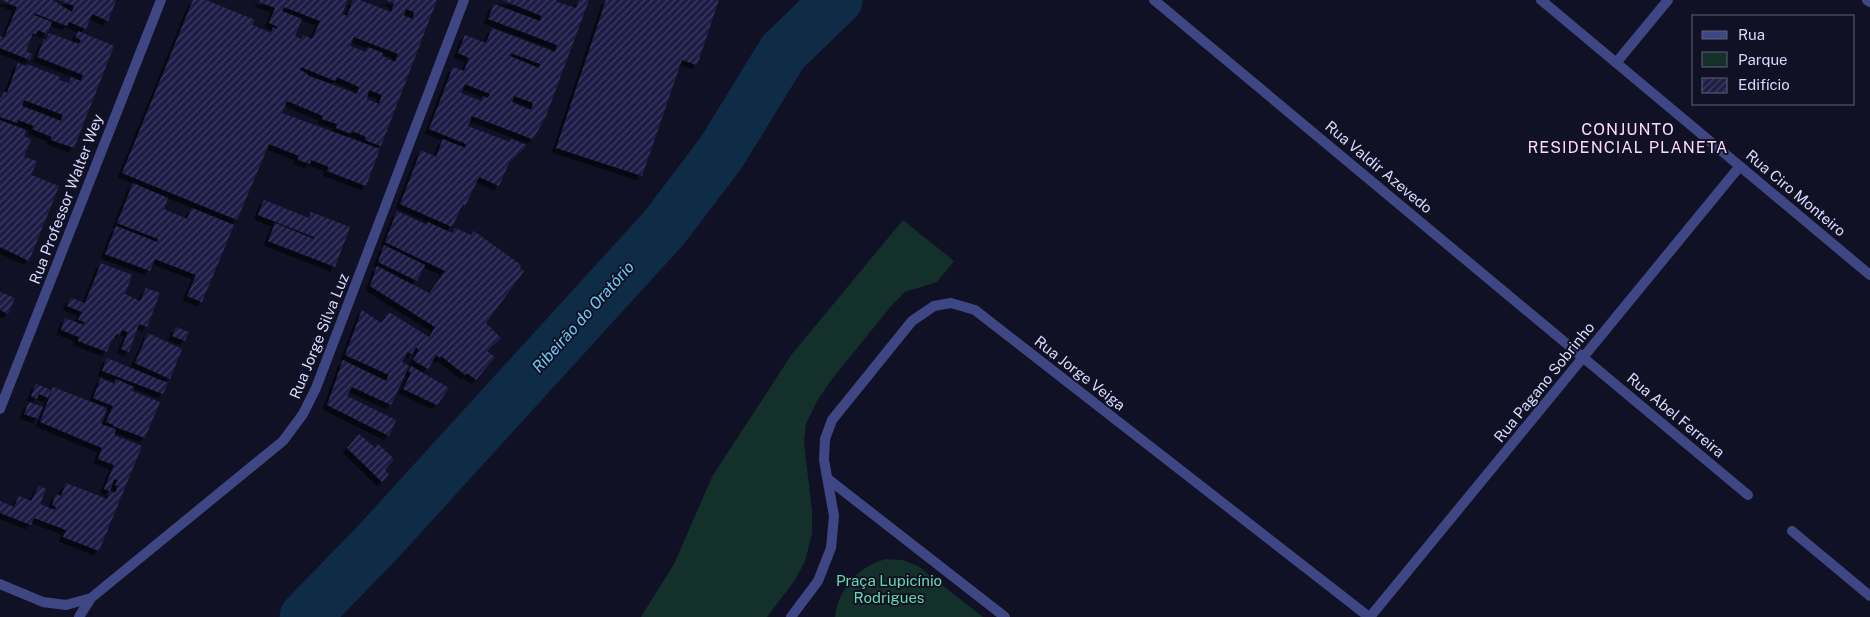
<svg xmlns="http://www.w3.org/2000/svg" width="1870" height="617" font-family="'Public Sans',sans-serif">
  <style>
    .green { fill: #14302a }
    .lines { fill: none; stroke-linecap: round; stroke-linejoin: round }
    .river { stroke: #0f2c47; stroke-width: 51 }
    .building { fill: url(#building-hatch); fill-rule: evenodd; filter: url(#shadow) }
    .street { stroke: #3e4783; stroke-width: 10 }
    .labels { text-anchor: middle; dominant-baseline: central; stroke-width: 4; stroke-linejoin: round; paint-order: stroke }
    .street-label { font-size: 15px; fill: #d8dafd; stroke: #111126 }
    .park-label { font-size: 15px; fill: #66daaa; stroke: #111126 }
    .neighbourhood-label { font-size: 16px; letter-spacing: 1px; fill: #fddaf6; stroke: #111126 }
    .water-label { font-size: 16px; font-style: italic; fill: #6bcef8; stroke: #111126 }
  </style>
  <defs>
    <pattern id="building-hatch" width="6" height="6" patternUnits="userSpaceOnUse" patternTransform="scale(1.25)"><rect width="6" height="6" fill="#1f1e46"/><path d="M-1 1l2-2M0 6l6-6M5 7l2-2" fill="none" stroke="#3f3e62"/></pattern>
    <filter id="shadow"><feDropShadow dx="-4.5" dy="4.5" stdDeviation="0" flood-color="#0009"/></filter>
  </defs>
  <rect width="100%" height="100%" fill="#111126"/>
  <!-- green -->
  <path class="green" d="M903,220l51,41 -17,21 -32,10 -13,13 -60,74 -15,22 -11,23 -2,18 8,69v23l-7,27 -10,19 -28,37h-126l33,-53 39,-89 79,-121z
    M886,559l16,1 16,6 65,51h-148c3,-28 24,-51 51,-58z"/>
  <g class="lines">
    <!-- river -->
    <path class="river" d="M305,617l71,-73 288,-316 57,-75 62,-101 54,-52"/>
  </g>
  <!-- building -->
  <path class="building" d="M1,0h51l20,12 2,-6 -15,-6h54l3,1 -8,20 -16,-7 -6,15 -17,-7 -2,4 -33,-13v2l18,7 -5,12 -9,-4 -2,4 -3,-1 -7,18 6,3 -2,6 -30,-12v-12l4,2 13,-31z
    M193,0h13l49,20 -3,5 19,8 2,-6 4,2 1,-2 -9,-4 6,-15 -16,-6 1,-2h88l-6,14 5,2 6,-16h7l31,12 3,-9 -9,-3h52l-56,146 -16,-6 1,-3 -14,-6 -1,3 -15,-6 1,-4 -15,-5 1,-3 -36,-15 -5,12 98,36 -14,37 -39,-15 2,-4 -18,-7 -1,4 -12,-4 1,-4 -30,-12 -32,76 -115,-47zM284,7l36,14 -8,18 -9,-4 -2,4 -6,-3 7,-17 -20,-8zM406,9l8,3 -1,7 -9,-3zM354,37l44,17 -3,8 -13,-6 1,-3 -15,-6 -2,5 -16,-6zM301,67l34,14 2,-4 22,10 -2,7 -50,-19 1,-1 -8,-4zM369,90l13,5 -3,9 -12,-5z
    M502,0h55v2l19,6 3,-8h10l-43,116 -11,20 -3,3 -60,-23 -4,10 42,16 1,-3 16,6 -18,18 -10,23 -20,-9 -14,29 -2,-2 -11,23 -52,-23 21,-54 15,7 7,-18 22,9 1,-4 -37,-15 24,-62 11,4 5,-13 -11,-5 7,-18 21,8 6,-15 63,24 2,-7 -69,-26 6,-15 46,17 2,-5zM511,53l29,11 -1,4 -29,-12zM465,84l25,10 -2,4 -5,-2 -2,5 -20,-8zM514,96l19,7 -2,7 -19,-8z
    M606,0h113l-22,65 -15,-5 -40,116 -86,-28z
    M78,31l36,15 -40,102 -23,-8 1,-3 -20,-8 2,-3 -16,-6 -1,3 -17,-6v-20l1,1 3,-6 3,1 11,-30 8,3 1,-2 33,13 -1,3 10,3 2,-6 10,4 2,-6 -46,-18 7,-18 2,1 3,-7 30,11 2,-4 -5,-2zM24,100l39,15 -2,6 -39,-15z
    M0,120l26,10 -2,6 7,3 -7,18 13,4 -6,14 28,11 -30,75 -29,-14z
    M133,183l35,15 -4,11 23,10 5,-11 42,17 -32,77 -15,-6 9,-21 -41,-16 -5,12 -45,-17 11,-28 41,16 1,-3 -41,-16z
    M264,200l45,18 2,-6 39,15 -15,40 -67,-26 7,-18 39,16v-2l-56,-22z
    M397,211l30,14 1,-3 24,11 3,-5 16,7 3,-4 47,34 -1,3 4,3 -38,52 15,15 -14,13 8,6 -19,23 -9,-7 -2,2 -24,-19 -1,2 -4,-3 -8,14 -15,-9 6,-10 -3,-3 -4,7 -4,-2 -6,10 7,4 -18,39 -39,-18 -5,9 49,24 -7,16 -62,-31 16,-45 43,21 3,-6 -44,-20 17,-45 19,13 8,-11 40,25 6,-10 -65,-41 7,-20 52,27 16,-22 -60,-29z
    M384,245l41,20 -8,16 -39,-19z
    M101,263l31,12 -7,19 15,7 6,-13 14,5 -13,34 -8,-3 -10,28 -8,-3 7,-17 -6,-2 -2,5 -4,-1 -2,5h-2l-5,13 -29,-11 1,-4 -18,-7 4,-12 19,7 1,-3 -7,-2 4,-8 -15,-6 4,-8 14,5z
    M0,292l15,6 -7,16 -8,-4z
    M176,327l13,5 -4,9 -13,-5z
    M148,333l34,16 -12,30 -35,-16z
    M107,358l61,25 -5,11 -61,-23z
    M411,366l38,22 -12,17 -34,-16 8,-16 -2,-2z
    M101,378l13,6 2,-5 18,8 -2,4 28,11 -15,36 -32,-12 1,-1 -8,-3 7,-16 -20,-8z
    M36,384l15,6 -3,8 -9,-4 -2,5 -6,-3z
    M53,387l54,21 -6,16 15,5 -2,6 28,11 -43,105 -36,-14 3,-7 -32,-12 -3,7 -31,-12v-12l14,6 5,-11 12,5 8,-15 7,3 -6,15 15,6 1,-3 -4,-2 4,-11 5,2 5,-13 41,16 3,-8 5,2 3,-7 -3,-1 3,-5 -4,-1 -4,12 -6,-2 10,-24 -16,-6 4,-11 -62,-26z
    M29,402l14,5 -5,12 -14,-5z
    M359,434l16,14 3,-4 16,15 -9,11 4,4 -7,8 -35,-34z"/>
  <g class="lines">
    <!-- street -->
    <path class="street" d="M1154,0l594,495
      M1541,0l329,275
      M1867,0l3,2
      M1616,63l52,-63
      M0,409l161,-409
      M828,479l177,138
      M1792,531l78,65
      M0,584l43,18 23,3 25,-7 192,-157 20,-27 13,-26 148,-388
      M79,617l12,-19
      M791,617l27,-36 13,-33 3,-32 -10,-56 1,-21 7,-19 80,-99 22,-15 17,-3 24,7 394,307
      M1370,617l370,-451"/>
  </g>
  <g class="labels">
    <!-- street labels -->
    <g class="street-label">
      <text transform="translate(1379 167) rotate(40)">Rua Valdir Azevedo</text>
      <text transform="translate(1796 193) rotate(40)">Rua Ciro Monteiro</text>
      <text transform="translate(66 199) rotate(-69)">Rua Professor Walter Wey</text>
      <text transform="translate(319 336) rotate(-68)">Rua Jorge Silva Luz</text>
      <text transform="translate(1080 373) rotate(38)">Rua Jorge Veiga</text>
      <text transform="translate(1544 382) rotate(-51)">Rua Pagano Sobrinho</text>
      <text transform="translate(1676 415) rotate(40)">Rua Abel Ferreira</text>
    </g>
    <!-- park labels -->
    <g class="park-label">
      <text x="889" y="580">Praça Lupicínio<tspan x="889" dy="17">Rodrigues</tspan></text>
    </g>
    <!-- neighbourhood labels -->
    <g class="neighbourhood-label">
      <text x="1628" y="129">CONJUNTO<tspan x="1628" dy="18">RESIDENCIAL PLANETA</tspan></text>
    </g>
    <!-- water labels -->
    <g class="water-label">
      <text transform="translate(583 317) rotate(-48)">Ribeirão do Oratório</text>
    </g>
  </g>
  <!-- legend -->
  <rect x="1692" y="15" width="162" height="90" fill="#111126" stroke="#61617c"/>
  <rect x="1702" y="31" width="25" height="8" fill="#3e4783" stroke="#61617c"/>
  <text x="1738" y="40" font-size="15" fill="#d8dafd">Rua</text>
  <rect x="1702" y="52" width="25" height="15" fill="#14302a" stroke="#61617c"/>
  <text x="1738" y="65" font-size="15" fill="#d8dafd">Parque</text>
  <rect x="1702" y="78" width="25" height="15" fill="url(#building-hatch)" stroke="#61617c"/>
  <text x="1738" y="90" font-size="15" fill="#d8dafd">Edifício</text>
</svg>
